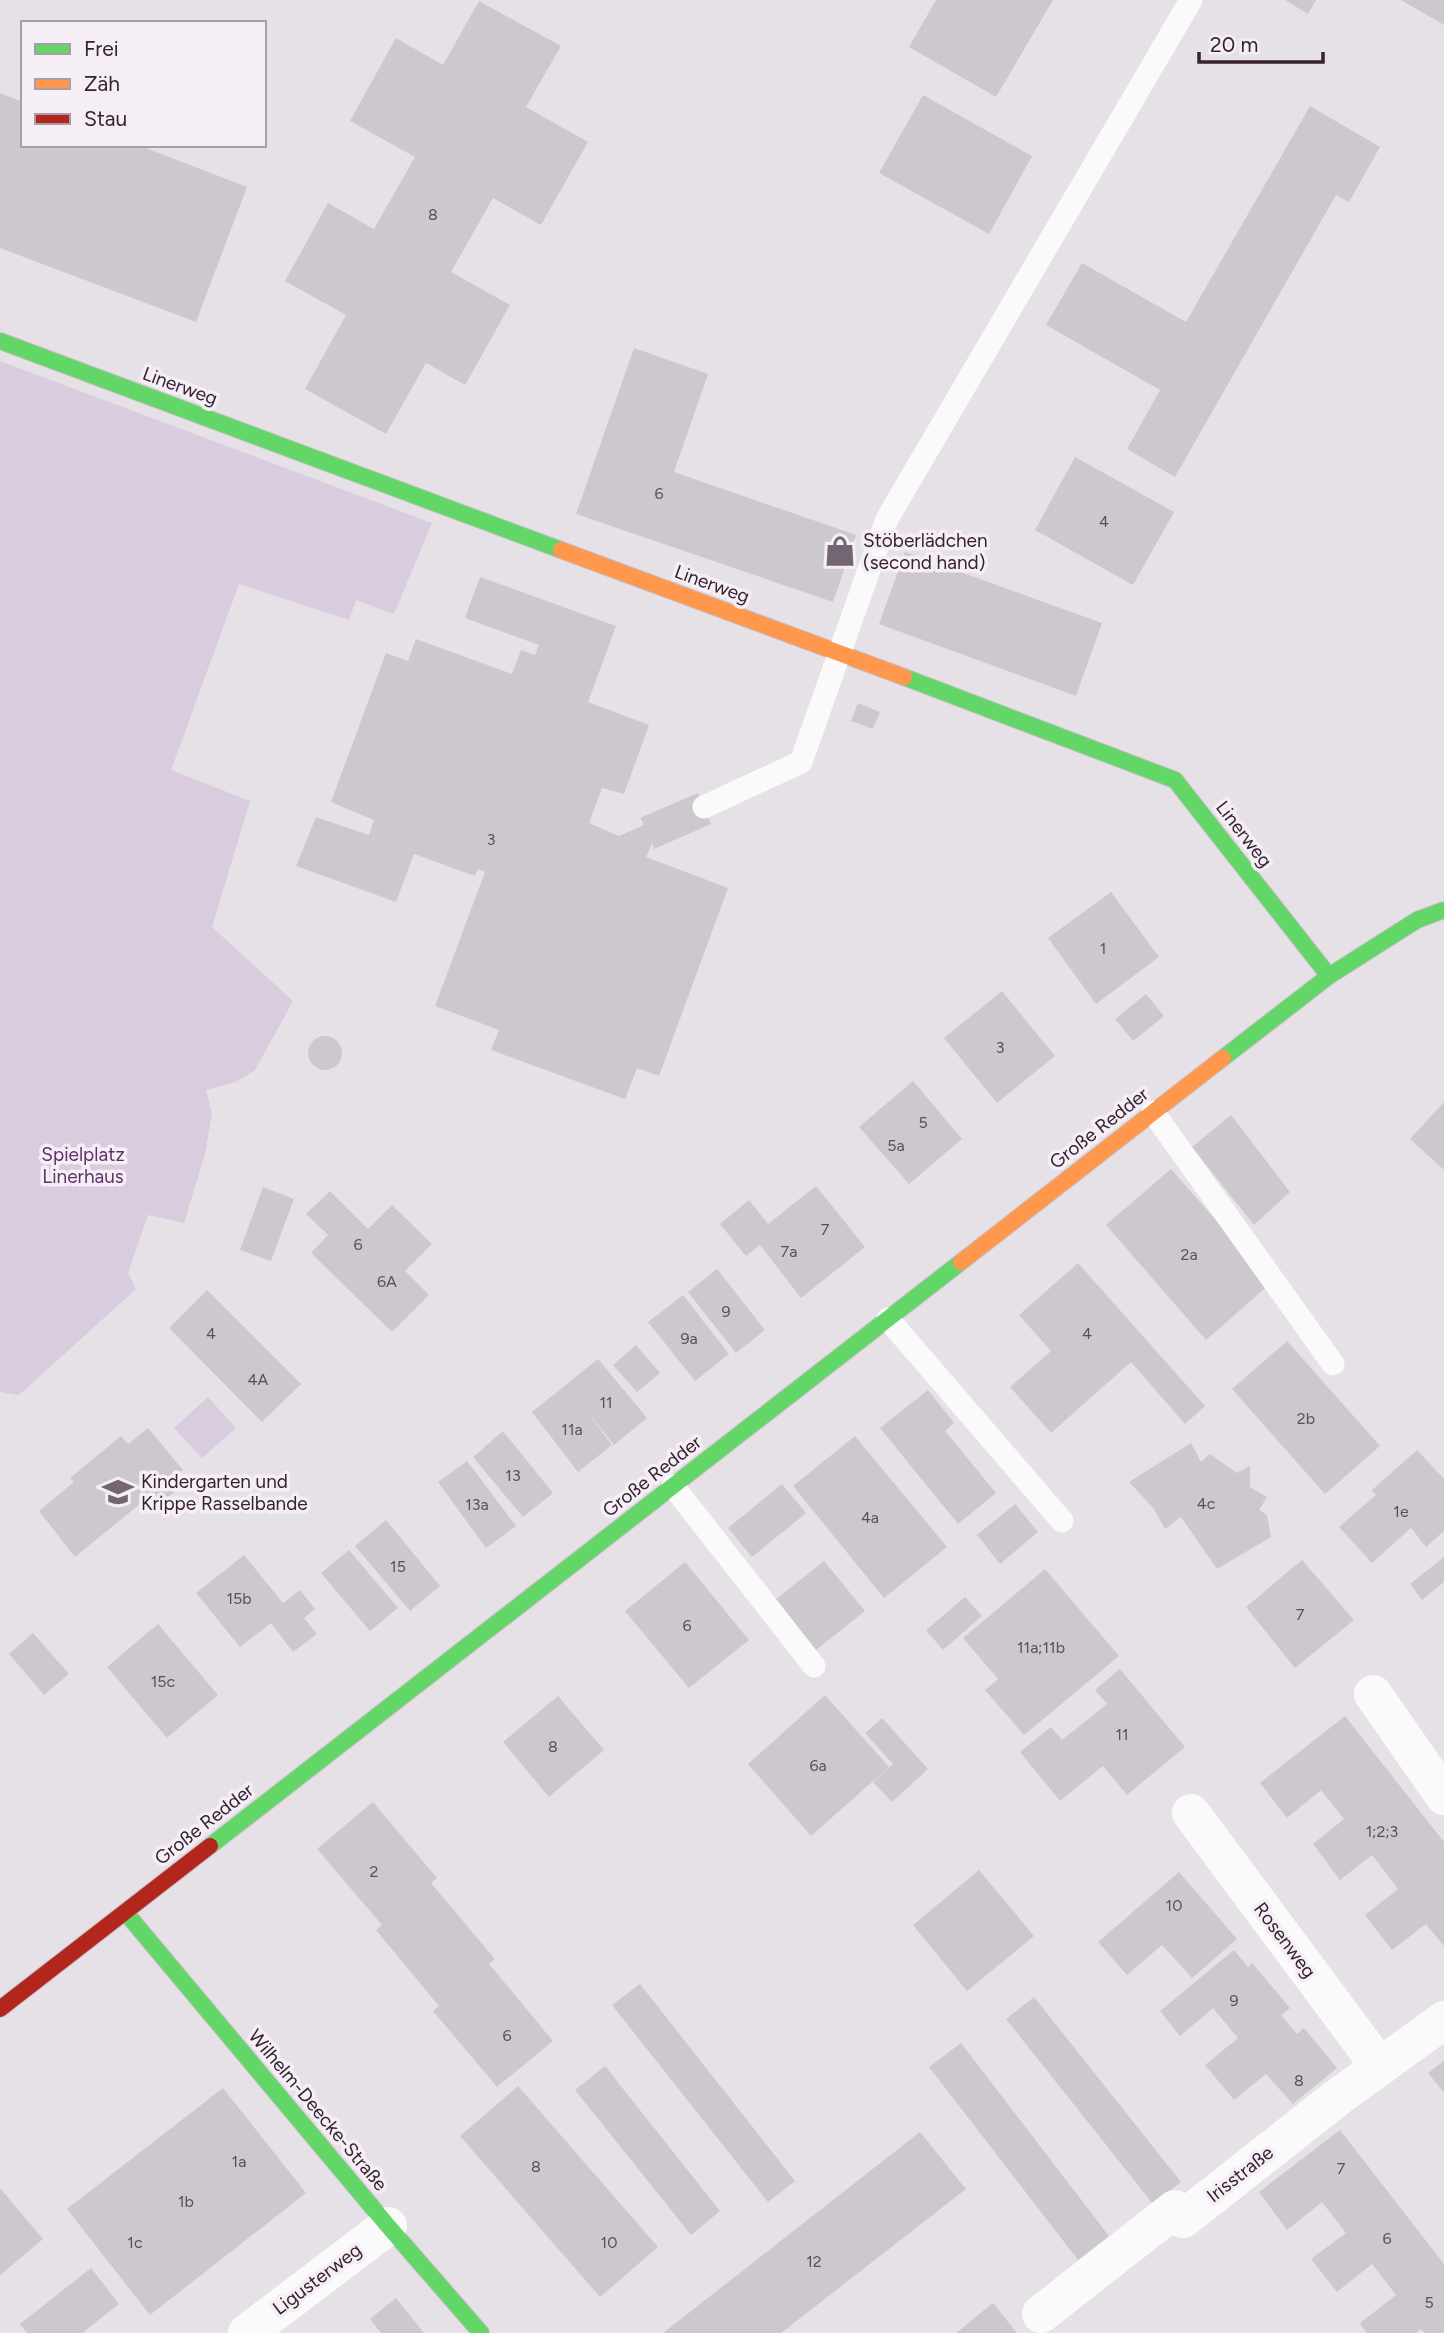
<svg xmlns="http://www.w3.org/2000/svg" width="1444" height="2333" font-family="Figtree,sans-serif">
  <style>
    .green { fill: #d9ccde }
    .building { fill: #cdc8ce }
    .lines { fill: none; stroke-linecap: round; stroke-linejoin: round }
    .fast-casing { stroke: #c6bec4; stroke-width: 18 }
    .slow-casing { stroke: #c6bec4; stroke-width: 18 }
    .jam-casing { stroke: #c6bec4; stroke-width: 18 }
    .lane { stroke: #fbfafb; stroke-width: 23 }
    .street { stroke: #fbfafb; stroke-width: 38 }
    .fast { stroke: #63d668; stroke-width: 16 }
    .slow { stroke: #ff974d; stroke-width: 16 }
    .jam { stroke: #b3261e; stroke-width: 16 }
    .labels { text-anchor: middle; dominant-baseline: central; stroke-width: 7; stroke-linejoin: round; paint-order: stroke }
    .number-label { font-size: 16px; fill: #5d4d5c }
    .street-label { font-size: 19px; fill: #362234; stroke: #f5eff5 }
    .poi-label { font-size: 19px; fill: #362234; stroke: #f5eff5; text-anchor: start }
    .park-label { font-size: 19px; fill: #5d3169; stroke: #f5eff5 }
  </style>
  <rect width="100%" height="100%" fill="#e6e1e6"/>
  <!-- green -->
  <path class="green" d="M0,361l432,162 -38,91 -38,-14 -7,20 -110,-36 -68,186 79,31 -38,126 81,74 -38,69 -19,12 -30,8 6,23 -7,41 -21,69 -36,-8 -20,58 8,16 -117,106 -19,-3z
    M208,1397l28,31 -34,30 -28,-30z"/>
  <!-- building -->
  <path class="building" d="M936,0h117l-57,97 -87,-50z
    M1285,0h31l-8,14z
    M1401,0h43v25z
    M479,1l82,45 -35,61 62,35 -47,83 -48,-27 -42,74 59,33 -45,80 -39,-22 -40,71 -81,-45 41,-74 -61,-34 43,-78 46,26 41,-72 -65,-36 46,-83 47,27z
    M0,93l23,9v43h115l109,42 -51,135 -196,-74z
    M923,95l109,61 -43,78 -110,-61z
    M1310,106l70,41 -31,55 -13,-7 -161,282 -48,-28 33,-59 -114,-65 36,-62 104,59z
    M634,348l74,26 -34,98 182,63 -23,67 -257,-88z
    M1075,457l99,55 -41,73 -98,-55z
    M905,552l197,71 -26,73 -197,-72z
    M480,577l136,49 -28,76 61,23 -25,69 -22,-6 -13,35 30,13 25,-11 -4,-7 58,-25 13,31 -57,25 -2,-6 -6,14 82,31 -69,188 -22,-8 -12,31 -134,-49 8,-20 -64,-24 50,-134 -7,-3 -3,7 -61,-22 -18,48 -100,-36 20,-49 53,18 5,-15 -43,-18 55,-149 22,8 8,-22 96,35 9,-24 14,5 4,-10 -74,-27z
    M858,703l22,9 -7,17 -22,-8z
    M1111,892l48,65 -63,47 -48,-66z
    M1002,991l53,65 -58,47 -53,-65z
    M1146,994l18,22 -31,25 -18,-22z
    M308 1053a17 17 0 1 1 34 0a17 17 0 1 1-34 0Z
    M913,1081l49,58 -53,45 -50,-57z
    M1444,1102v68l-34,-31z
    M1231,1115l59,77 -36,33 -62,-78z
    M1171,1169l100,114 -65,57 -100,-115z
    M816,1186l49,61 -64,51 -41,-53 -14,11 -26,-32 29,-24 19,24z
    M263,1187l31,12 -23,62 -31,-11z
    M330,1191l38,38 24,-24 40,39 -27,27 24,24 -37,37 -81,-79 17,-18 -22,-21z
    M1078,1263l127,143 -20,18 -54,-62 -80,71 -41,-46 41,-36 -32,-36z
    M717,1269l48,61 -29,23 -48,-61z
    M207,1290l94,94 -39,38 -93,-94z
    M683,1295l46,59 -34,27 -47,-59z
    M1287,1341l93,105 -55,48 -93,-105z
    M636,1345l24,28 -23,19 -24,-27z
    M598,1359l49,59 -33,27 -30,-38 28,38 -34,27 -46,-60z
    M928,1390l26,33 -9,8 51,62 -38,31 -78,-96z
    M148,1428l35,42 -7,6 7,9 -29,23 -8,-9 -71,58 -36,-46 35,-29 -4,-4 51,-42 7,8z
    M503,1431l50,62 -30,24 -50,-60z
    M855,1436l92,111 -63,51 -91,-112z
    M1191,1443l10,19 9,-8 27,19 13,-7v21l17,10 -8,13 8,5 4,22 -54,32 -36,-52 -16,12 -11,-20 -25,-27z
    M1417,1450l27,29v52l-18,16 -15,-19 -39,35 -33,-36 37,-32 -4,-5z
    M467,1461l49,65 -30,22 -48,-66z
    M782,1484l24,29 -54,44 -24,-29z
    M1015,1504l23,28 -38,32 -23,-29z
    M386,1520l54,66 -30,25 -55,-65z
    M349,1550l49,58 -28,23 -49,-58z
    M244,1555l39,48 17,-13 15,19 -11,9 13,16 -24,18 -22,-29 -31,24 -44,-54z
    M1444,1557v25l-22,18 -12,-16z
    M1302,1560l52,60 -59,48 -49,-61z
    M824,1561l41,50 -54,43 -41,-50z
    M685,1562l64,78 -60,48 -64,-77z
    M1045,1569l74,87 -95,79 -39,-45 13,-11 -35,-41z
    M965,1597l17,19 -39,34 -17,-20z
    M158,1624l60,71 -51,43 -60,-71z
    M33,1633l36,41 -25,21 -35,-41z
    M1120,1669l65,78 -58,48 -24,-29 -43,35 -40,-49 31,-25 11,13 45,-36 -12,-14z
    M825,1695l64,72 -78,69 -63,-72z
    M558,1696l46,54 -55,47 -46,-55z
    M1345,1716l99,126v104l-18,-22 -34,26 -27,-35 33,-26 -26,-34 -32,25 -27,-36 31,-25 -23,-29 -34,28 -27,-35z
    M882,1718l46,51 -36,33 -19,-20 20,-18 -28,-31z
    M373,1802l64,76 -6,5 64,76 -6,5 64,77 -56,46 -64,-76 6,-5 -63,-76 6,-5 -65,-76z
    M979,1870l55,66 -67,55 -54,-66z
    M1179,1872l58,67 -45,39 -30,-33 -35,30 -29,-33z
    M1234,1950l14,17 4,-4 38,45 -9,7 16,19 7,-6 33,40 -44,36 -27,-30 -32,26 -29,-35 33,-27 -25,-30 -33,28 -20,-25z
    M640,1984l155,197 -27,21 -156,-197z
    M1034,1997l147,185 -28,22 -147,-185z
    M961,2043l148,193 -31,24 -149,-193z
    M1444,2061v32l-16,-20z
    M605,2066l115,145 -29,24 -116,-145z
    M518,2086l140,161 -58,50 -140,-161z
    M223,2088l83,105 -156,122 -83,-106z
    M1340,2130l104,134v69h-19l-4,-4 -5,4h-49l-7,-10 36,-28 -24,-31 -35,28 -26,-33 35,-26 -24,-31 -35,28 -28,-38z
    M920,2132l46,57 -185,144h-118z
    M0,2188l43,51 -43,36z
    M91,2268l28,36 -37,29h-55l-7,-9z
    M396,2298l28,35h-43l-11,-14z
    M993,2303l24,30h-61z"/>
  <g class="lines">
    <defs>
      <path id="fast" d="M0,341l561,209
        M904,677l271,103 154,196
        M1223,1058l106,-82 88,-56 27,-10
        M210,1846l751,-584
        M126,1913l262,313 93,107"/>
      <path id="slow" d="M561,550l343,127
        M961,1262l262,-204"/>
      <path id="jam" d="M0,2009l210,-163"/>
    </defs>
    <!-- fast casing -->
    <use href="#fast" class="fast-casing"/>
    <!-- slow casing -->
    <use href="#slow" class="slow-casing"/>
    <!-- jam casing -->
    <use href="#jam" class="jam-casing"/>
    <!-- lane -->
    <path class="lane" d="M704,807l97,-45 86,-243 304,-519
      M1153,1112l180,252
      M888,1319l174,202
      M673,1486l141,180"/>
    <!-- street -->
    <path class="street" d="M1373,1694l71,102
      M1191,1813l189,254
      M1041,2314l134,-105 8,10 155,-122 106,-77
      M247,2333l141,-107"/>
    <!-- fast -->
    <use href="#fast" class="fast"/>
    <!-- slow -->
    <use href="#slow" class="slow"/>
    <!-- jam -->
    <use href="#jam" class="jam"/>
  </g>
  <!-- icons -->
  <defs>
    <symbol id="shop-bare" viewBox="-9 -9 18 18"><path d="M-5-2.5h2.3a2.7 3.5 0 0 1 5.4 0H5L5.5 6h-11ZM-1.5-2.5h3a1.5 2.3 0 0 0-3 0Z" fill="#746572" stroke="#f5eff5" stroke-width="2.5" paint-order="stroke"/></symbol>
    <symbol id="school-bare" viewBox="-9 -9 18 18"><path d="M0-5L7-2L0 1L-7-2ZM-4 1L0 2.5L4 1V4Q0 6-4 4Z" fill="#746572" stroke="#f5eff5" stroke-width="2.5" paint-order="stroke"/></symbol>
  </defs>
  <g fill-rule="evenodd">
    <use href="#shop-bare" x="818" y="529" width="44" height="44"/>
    <use href="#school-bare" x="96" y="1470" width="44" height="44"/>
  </g>
  <g class="labels">
    <!-- number labels -->
    <g class="number-label">
      <text x="433" y="214">8</text>
      <text x="659" y="493">6</text>
      <text x="1104" y="521">4</text>
      <text x="491" y="839">3</text>
      <text x="1103" y="948">1</text>
      <text x="1000" y="1047">3</text>
      <text x="923" y="1122">5</text>
      <text x="896" y="1145">5a</text>
      <text x="825" y="1229">7</text>
      <text x="358" y="1244">6</text>
      <text x="789" y="1251">7a</text>
      <text x="1189" y="1254">2a</text>
      <text x="387" y="1281">6A</text>
      <text x="726" y="1311">9</text>
      <text x="211" y="1333">4</text>
      <text x="1087" y="1333">4</text>
      <text x="689" y="1338">9a</text>
      <text x="258" y="1379">4A</text>
      <text x="606" y="1402">11</text>
      <text x="1306" y="1418">2b</text>
      <text x="572" y="1429">11a</text>
      <text x="513" y="1475">13</text>
      <text x="1206" y="1503">4c</text>
      <text x="477" y="1504">13a</text>
      <text x="1401" y="1511">1e</text>
      <text x="870" y="1517">4a</text>
      <text x="398" y="1566">15</text>
      <text x="239" y="1598">15b</text>
      <text x="1300" y="1614">7</text>
      <text x="687" y="1625">6</text>
      <text x="1041" y="1647">11a;11b</text>
      <text x="163" y="1681">15c</text>
      <text x="1122" y="1734">11</text>
      <text x="553" y="1746">8</text>
      <text x="818" y="1765">6a</text>
      <text x="1382" y="1831">1;2;3</text>
      <text x="374" y="1871">2</text>
      <text x="1174" y="1905">10</text>
      <text x="1234" y="2000">9</text>
      <text x="507" y="2035">6</text>
      <text x="1299" y="2080">8</text>
      <text x="239" y="2161">1a</text>
      <text x="536" y="2166">8</text>
      <text x="1341" y="2168">7</text>
      <text x="186" y="2201">1b</text>
      <text x="1387" y="2238">6</text>
      <text x="135" y="2242">1c</text>
      <text x="609" y="2242">10</text>
      <text x="814" y="2261">12</text>
      <text x="1429" y="2302">5</text>
    </g>
    <!-- street labels -->
    <g class="street-label">
      <text transform="translate(180 386) rotate(20)">Linerweg</text>
      <text transform="translate(712 584) rotate(20)">Linerweg</text>
      <text transform="translate(1244 834) rotate(52)">Linerweg</text>
      <text transform="translate(1099 1128) rotate(-38)">Große Redder</text>
      <text transform="translate(652 1476) rotate(-38)">Große Redder</text>
      <text transform="translate(204 1824) rotate(-38)">Große Redder</text>
      <text transform="translate(1285 1940) rotate(53)">Rosenweg</text>
      <text transform="translate(318 2110) rotate(50)">Wilhelm-Deecke-Straße</text>
      <text transform="translate(1240 2174) rotate(-38)">Irisstraße</text>
      <text transform="translate(317 2279) rotate(-37)">Ligusterweg</text>
    </g>
    <!-- poi labels -->
    <g class="poi-label">
      <text x="863" y="540">Stöberlädchen<tspan x="863" dy="22">(second hand)</tspan></text>
      <text x="141" y="1481">Kindergarten und<tspan x="141" dy="22">Krippe Rasselbande</tspan></text>
    </g>
    <!-- park labels -->
    <g class="park-label">
      <text x="83" y="1154">Spielplatz<tspan x="83" dy="22">Linerhaus</tspan></text>
    </g>
  </g>
  <!-- legend -->
  <rect x="21" y="21" width="245" height="126" fill="#f5eff5" stroke="#a99da8" stroke-width="2"/>
  <rect x="35" y="44" width="35" height="10" fill="#63d668" stroke="#a99da8" stroke-width="2"/>
  <text x="84" y="56" font-size="21" fill="#362234">Frei</text>
  <rect x="35" y="79" width="35" height="10" fill="#ff974d" stroke="#a99da8" stroke-width="2"/>
  <text x="84" y="91" font-size="21" fill="#362234">Zäh</text>
  <rect x="35" y="114" width="35" height="10" fill="#b3261e" stroke="#a99da8" stroke-width="2"/>
  <text x="84" y="126" font-size="21" fill="#362234">Stau</text>
  <!-- scale -->
  <path d="M1199 52v10h124v-10" fill="none" stroke="#362234" stroke-width="3.5"/>
  <text x="1210" y="52" font-size="21" fill="#362234" stroke="#f5eff5" stroke-width="5" paint-order="stroke">20 m</text>
</svg>
